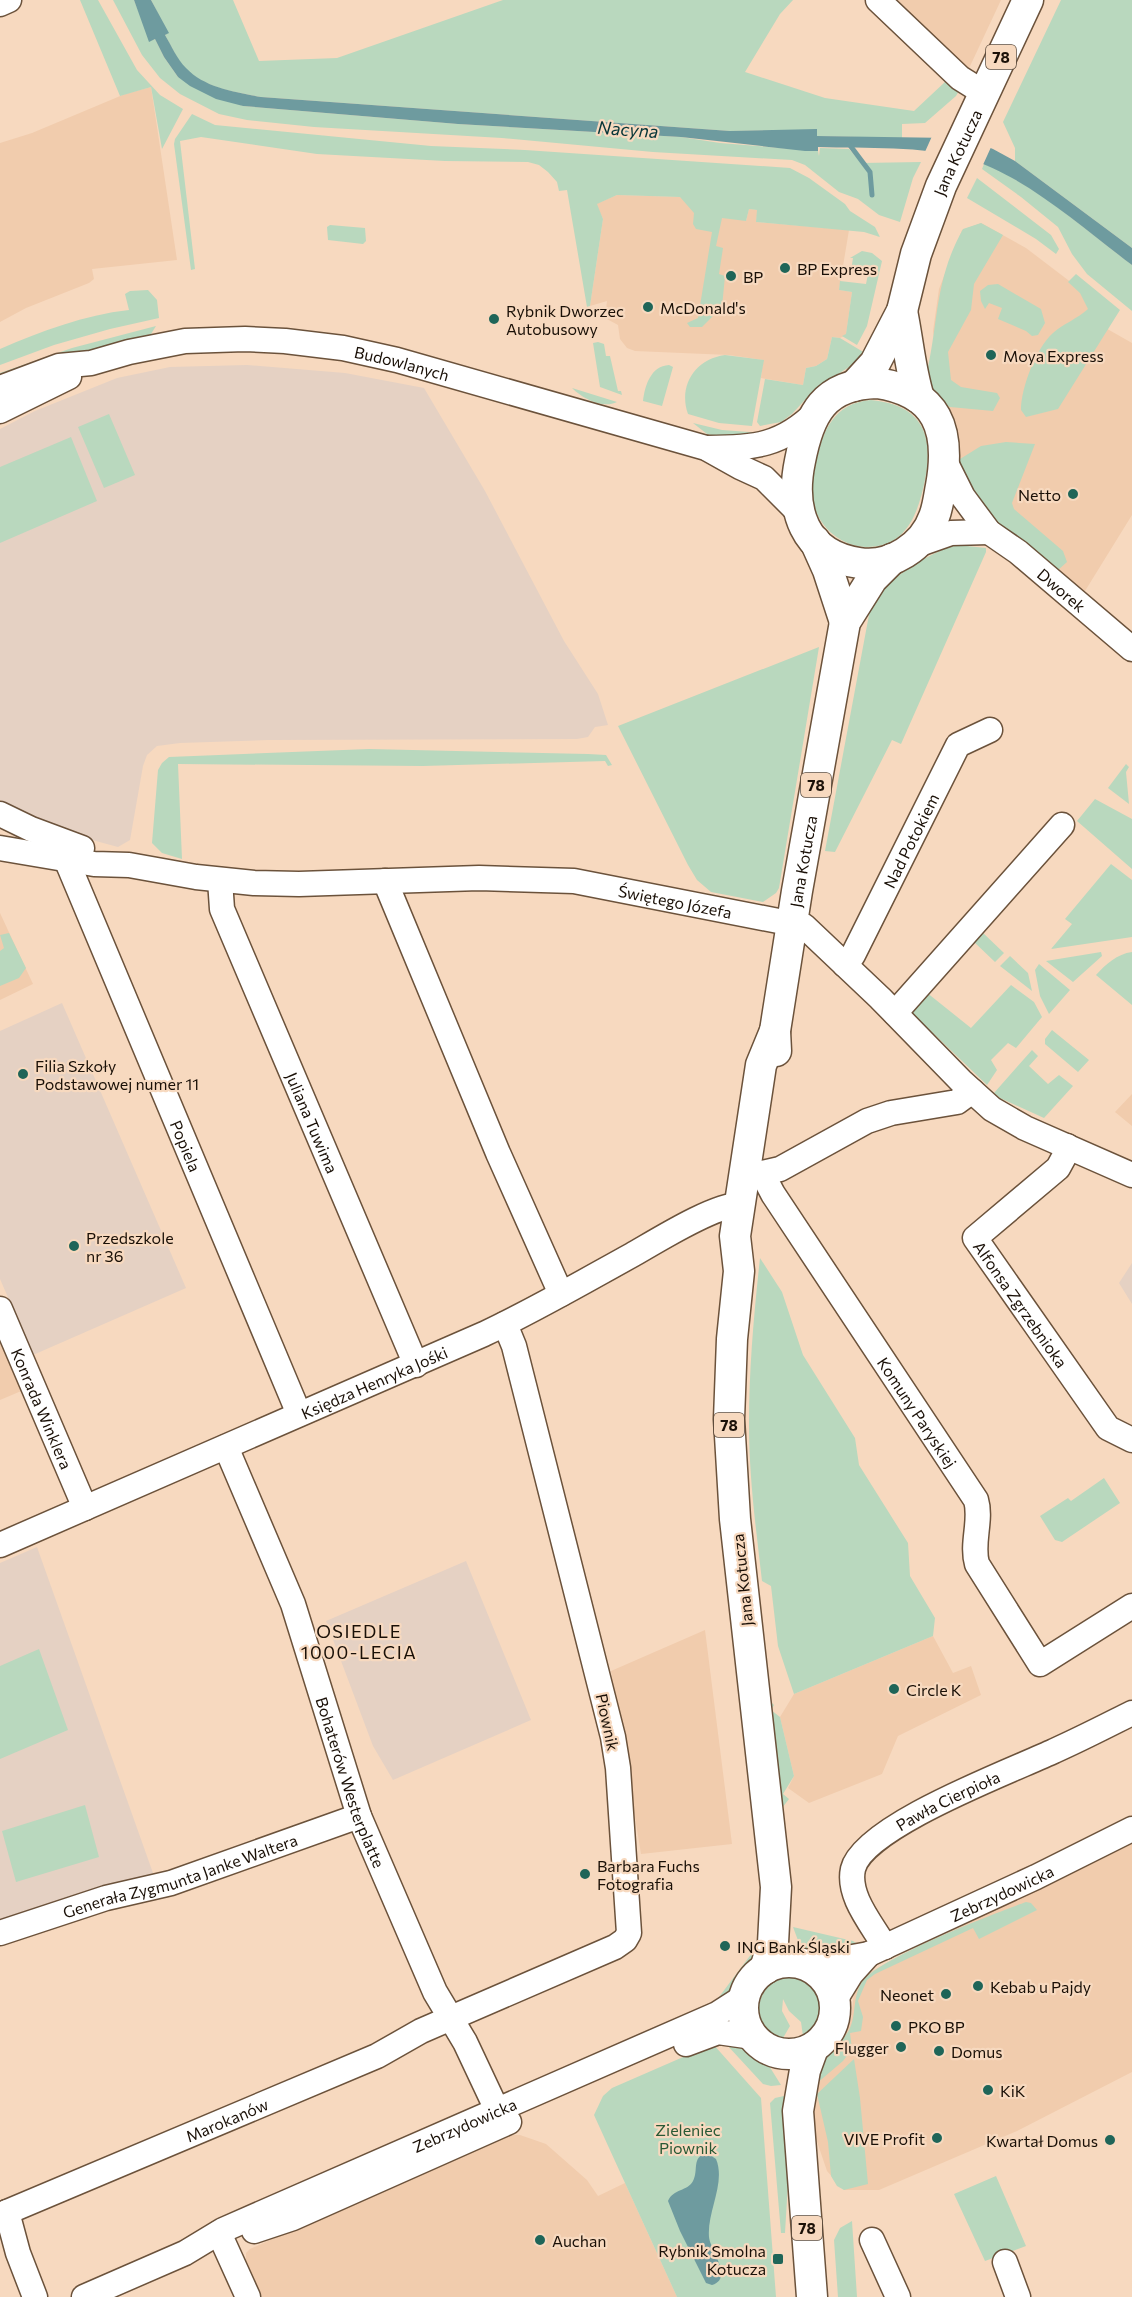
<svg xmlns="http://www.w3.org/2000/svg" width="1132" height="2297" font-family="Commissioner,sans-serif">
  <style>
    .built { fill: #f1ccad }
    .education { fill: #e5d1c3 }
    .green { fill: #b9d8be }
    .water { fill: #6e9b9f }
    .pier { fill: #f7d9bf }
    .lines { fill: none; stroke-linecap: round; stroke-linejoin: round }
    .stream { stroke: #6e9b9f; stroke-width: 5 }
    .minor-casing { stroke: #6b523b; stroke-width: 27 }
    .major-casing { stroke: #6b523b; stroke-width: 33 }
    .minor { stroke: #fff; stroke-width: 24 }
    .major { stroke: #fff; stroke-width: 30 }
    .poi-dot { fill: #1f6558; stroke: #f7d9bf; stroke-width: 2 }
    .labels { text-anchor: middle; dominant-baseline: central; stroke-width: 4.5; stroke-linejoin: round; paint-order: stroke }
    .shield { fill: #f7d9bf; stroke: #5c4c3e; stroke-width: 1.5 }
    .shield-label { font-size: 15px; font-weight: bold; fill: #1a1007 }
    .street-label { font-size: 16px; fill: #1a1007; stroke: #f7d9bf }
    .poi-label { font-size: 16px; fill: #1a1007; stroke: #f7d9bf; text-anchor: start }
    .park-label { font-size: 16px; fill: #295935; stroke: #f7d9bf }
    .water-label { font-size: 18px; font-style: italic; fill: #063538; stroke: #f7d9bf }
    .neighbourhood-label { font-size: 18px; letter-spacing: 1.5px; fill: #1a1007; stroke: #f7d9bf }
  </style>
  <rect width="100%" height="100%" fill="#f7d9bf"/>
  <!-- built -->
  <path class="built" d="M889,0h112l-37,79z
    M151,87l26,173 -85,9 2,10 -5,4 -63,25 -26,14v-179l32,-10 93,-39z
    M617,195l63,2 66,24 3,-12 9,1 -2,12 93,8 -10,60 13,2 -6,43 -6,3 -8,-1 -5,22 -11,7 -10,2 -3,17 -42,-7 2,-18 -34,-5 -94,-4 -8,-3 -7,-9 -2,-14 -13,-7 2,-17 -17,5 13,-87 -7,-15z
    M981,223l45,25 63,48 6,26 37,21v172l-47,76 -82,-54 -51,-70 -19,-136 6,-42 23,-59z
    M0,913l33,71 -33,16z
    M1132,1094v32l-17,-14z
    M0,1327l26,62 -26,11z
    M705,1630l27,214 -91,10 -30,-183z
    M933,1636l20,37 18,-7 10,29 -83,41 -16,38 -73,29 -21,-15 6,-12 -14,-59 14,-23z
    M1132,1841v231l-115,59 -138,59h-35l-17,-19 -18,-53 10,-53 22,-22 10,-23 3,-28 8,-16z
    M506,2135h14l26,9 41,36 11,16 27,-13 52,114h-415l-16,-36v-8l4,-4z"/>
  <!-- education -->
  <path class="education" d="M247,365l98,8 79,15 61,103 79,150 34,53 10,31 -13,2 -7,10 -11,2 -309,1 -88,3 -23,3 -10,9 -4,11 -13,74 -12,7 -37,-10 -44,-18 -37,-19v-371l35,-18 82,-33 53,-11z
    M62,1003l124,285 -153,67 -33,-76v-248z
    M1132,1263v41l-13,-21z
    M37,1547l116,326 -153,48v-358z
    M466,1561l65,159 -138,60 -20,-34 -47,-125z"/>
  <!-- green -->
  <path class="green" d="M80,0h18l39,70 23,25 23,14 -21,40 -11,-62 -31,9z
    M113,0h21l16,41 5,-2 9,18 14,20 65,29 215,18 223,13 39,6 98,8 1,5 1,-8 29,1 12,14 60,-1 -8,16 -13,44 -21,-7 -21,-16 -19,-7 -34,-27 -13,-5 -139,-8 -151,-14 -188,-11 -67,-7 -28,-6 -39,-20 -20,-16 -18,-23z
    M151,0h82l26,61 78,-3 166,-58h290l-13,14 -35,58 80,26 89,13 32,-30 14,8 -4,7 -31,27 -23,1v14l-85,-2v-6l-87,1 -469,-34c-26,-5 -58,-9 -77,-30 -8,-9 -13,-22 -19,-32l3,-2z
    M1061,0h71v248l-117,-87v-13l-12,-26z
    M192,114l23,11 216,21 94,4 265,18 19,10 36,26 5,7 25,16 5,10 -16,-5 -108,-10 1,-12 -8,-1 -3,12 -24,-3 -6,28 7,2 -4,26 6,2 -3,31 -20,20h-12l-3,-4 11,-5 14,-86 -16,-3 -3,-5 1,-11 -14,-16 -63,-2 -20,9 6,15 -13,87 -3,1 -20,-117 -8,1 -2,-9 -9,-10 -9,-7 -11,-3 -83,-1 -128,-7 -116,-17 -21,4 15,128 -4,1 -17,-126 1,-5z
    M984,164c51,20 104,68 148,101v46l-45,-37 -15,-20 -14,-27 -37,-30 -39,-28z
    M977,178l74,57 8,14 -3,5 -20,-15 -69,-41z
    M981,223l22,12 -29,49 -3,26 -23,42 3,28 10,7 36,6 3,5 -7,13 -43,-4 -10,-5 -14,-26c13,-54 8,-95 37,-147z
    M330,225l35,3 1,13 -3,3 -35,-4 -1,-13z
    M862,251l10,2 10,8 -15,65 -10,19 -15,-9 4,-2 6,-42 -13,-2 1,-9 26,3 2,-10 -17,-3 2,-13h-3z
    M1076,274l44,36 -62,99 -32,8 -5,-7c0,-22 15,-62 32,-77 10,-9 24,-14 35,-24l-8,-16 -12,-11z
    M998,284l43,25 4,14 -7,12 -6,1 -6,-5 -28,-12 4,-11 -13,-5 -4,6 -4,-8 -1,-10 8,-6z
    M148,290l9,10 2,18 -49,11 -56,16 -54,20v-16c42,-18 84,-34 129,-39l-4,-16 5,-3z
    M156,326l-5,8 -94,25 -57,22v-8l72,-25z
    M832,337l8,1 25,15 -16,14 -35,23 -22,24 -11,8 -21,4 -3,-4 8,-43 38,6 3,-17 10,-2 11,-7z
    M598,342l6,2 2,12h4l8,35h3l1,4 -22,-8 -7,-44z
    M725,355l39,5 -12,66 -33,-3 -31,-9c-10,-28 7,-55 37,-59z
    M669,365l4,2 -11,39 -19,-5c2,-16 8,-35 26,-36z
    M572,388l45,14c-14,7 -34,-3 -45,-14z
    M871,400c51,5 63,34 54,80 -7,33 -18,68 -60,67 -32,-2 -56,-31 -53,-62 1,-8 3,-15 4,-23 7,-32 18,-59 55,-62z
    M109,414l26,61 -31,13 -26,-61z
    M693,423l29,7 41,3 -30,7 -26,-6z
    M71,437l26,64 -97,42v-76z
    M1006,442l29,2 -23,59 2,6 49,42 4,11 -10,9c-29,-24 -99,-72 -97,-112l21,-13z
    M957,545l29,3v4l-85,192 -9,-4 -57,112 -10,-1 46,-247c13,-23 60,-53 86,-59z
    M819,647l-40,241 -3,5 -13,9 -52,-10 -14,-12 -9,-15 -70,-139z
    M369,749l219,5 18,1 6,10 -4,1 -3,-5 -182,5 -245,-2 4,95 -20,-6 -10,-10 6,-73 4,-7 7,-6z
    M1126,764l3,3 -3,5 3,32 -21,-16z
    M1095,799l37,20v50l-55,-48z
    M1111,864l21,16v57l-81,12 21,-25 -7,-5z
    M982,932l22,21 -9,9 -22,-21z
    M9,933l17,35 -7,10 -19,8v-35l4,-3 -4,-13z
    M1101,952l1,4 -29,26 -27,-21z
    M1132,952v53l-36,-30c10,-11 21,-21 36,-23z
    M1010,956l18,17 4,18 -32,-25z
    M1039,964l31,26 -21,24 -9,-18 -5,-26z
    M1011,985l23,17 8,15 -26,31 -8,-5 -17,17 6,10 -10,15 -77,-74 16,-19 45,36z
    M1052,1030l37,30 -11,12 -33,-28v-5z
    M1032,1050l6,6 -9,10 19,18 11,-9 14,11 -29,32 -44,-20 -6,-5z
    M760,1258l22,34 21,63 52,83 4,27 49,78 2,33 25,42 -2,18 -139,58 -16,-48 -7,-60 -9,-5c-6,-52 -13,-104 -13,-157 0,-55 5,-111 11,-166z
    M1104,1478l16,25 -58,39 -7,-2 -15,-24 28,-18 3,3z
    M39,1649l29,81 -68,29v-93z
    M769,1700l5,5 -3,5 9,7 14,59 -11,18 6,5 -7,9z
    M85,1805l14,52 -83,25 -14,-51z
    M1026,1902l5,1 6,7 -58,29 -6,-11 -98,46 -8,6 -9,21 5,16 -2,14 -11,2 2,16 -9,12 -27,23c1,-6 2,-13 5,-18 8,-13 20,-22 28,-36 8,-15 3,-33 13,-48 14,-23 133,-69 164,-80z
    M793,1927l60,14 6,4 -45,12 -15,-14z
    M767,1933l-12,30 -12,13 -9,15 -24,18z
    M784,1977c36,-2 50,39 19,59l-2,-14 -12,-11 -6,-12 -1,12 8,15 -7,12c-35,-4 -31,-51 1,-61z
    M713,2044l48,54 15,199h-99l-83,-182 9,-19 9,-8z
    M744,2044l22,17 15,24 -10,1 -8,-2 -36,-39z
    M854,2059l6,39 8,86 -24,6 -7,-4 -6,-10 -3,-34 -11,-48z
    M784,2096l5,70 -4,67h-4l-11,-130 5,-5z
    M996,2176l30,70 -41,15 -31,-67z
    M852,2221l5,76h-19l-4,-57 6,-12z"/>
  <!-- water -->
  <path class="water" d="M134,0h17l18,33 -4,2c6,10 12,24 21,33 19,20 49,24 75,29l469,34 87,-2v7l134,2 24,4 18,7 22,12 117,87v17c-47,-35 -107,-90 -164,-106 -47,-14 -101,-10 -150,-12v4h-13l-124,-14 -223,-13 -215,-18 -27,-7 -26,-13 -12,-9 -14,-20 -9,-18 -6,3z
    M707,2153l9,6c10,24 -9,52 -7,78 1,13 25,41 3,48l-6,-2 -26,-52 -12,-30c5,-12 20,-10 25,-20 6,-11 -2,-24 14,-28z"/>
  <!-- pier -->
  <path class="pier" d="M933,134l42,5 17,6 -10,22 -34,-10 -24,-3z"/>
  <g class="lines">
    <!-- stream -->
    <path class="stream" d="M849,144l21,28 2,23"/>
    <defs>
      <g id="minor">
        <path d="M878,0l82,78 24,15"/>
        <path d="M0,4l9,-4"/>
        <path id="s1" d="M0,388l59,-22 32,-3 38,-11 56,-11 60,-2 40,2 58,7 54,12 309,88 34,19 24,11 35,35"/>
        <path d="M0,411l69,-34"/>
        <path d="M707,448c47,0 75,-2 110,-37"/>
        <path id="s2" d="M945,461l18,36 26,35 29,20 114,97"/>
        <path d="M914,546l37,-13 38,-1"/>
        <path d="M0,814l31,15 51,19"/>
        <path id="s3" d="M0,848l94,16 35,1 67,12 58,6 45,1 180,-6 95,3 230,45 76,72 81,83 31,28 33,19 107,47"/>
        <path id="s4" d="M65,849l1,10 233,555"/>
        <path id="s5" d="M220,880l2,29 194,456"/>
        <path d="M385,881l113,272 63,141"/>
        <path id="s6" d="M845,965l8,-10 105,-210 32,-15"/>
        <path d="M895,1013l167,-188"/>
        <path id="s7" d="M972,1091l-15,11 -66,11 -24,8 -87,48 -18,4 11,21 203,306c6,20 -5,43 1,64l63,100 92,-58"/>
        <path id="s8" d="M1067,1146l-3,11 -6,11 -83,70 133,190 24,12"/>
        <path id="s9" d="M0,1309l85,199"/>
        <path id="s10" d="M226,1447l67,157 66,212 76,176 30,50 32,68"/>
        <path id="s11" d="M0,1545l484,-211c51,-24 99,-52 148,-79 23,-13 83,-51 108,-50"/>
        <path id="s12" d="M0,1933l106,-35 65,-15 188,-67"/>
        <path id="s13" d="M885,1947c-13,-23 -38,-51 -32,-78 10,-43 161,-99 201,-118 27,-12 52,-25 78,-38"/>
        <path id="s14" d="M813,1968l34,-10 22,-4 167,-77 96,-48"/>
        <path d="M835,2000l16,-26 18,-20"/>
        <path d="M686,2044l32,-12 35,5"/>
        <path d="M7,2212l11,41 17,44"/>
        <path id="s15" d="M0,2215l377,-159 44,-25 194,-84 10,-7 4,-7 -11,-165 -5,-31 -99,-391 -9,-22"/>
        <path d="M254,2231l39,-13 216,-96"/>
        <path d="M219,2233l29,64"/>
        <path d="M872,2240l26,57"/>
        <path d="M1005,2262l13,35"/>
        <path id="s16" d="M84,2297l101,-44 38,-23 494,-216 28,-18"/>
      </g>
      <g id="major">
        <path d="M902,311c6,29 8,58 17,87"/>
        <path d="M877,383c61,9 74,47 64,103 -2,10 -3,21 -7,31 -10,29 -43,51 -75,46 -56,-8 -69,-54 -59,-102 9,-47 24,-77 77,-78z"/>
        <path id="s17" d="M854,386l21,-23 27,-52 14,-57 25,-68 87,-186"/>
        <path d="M815,541l13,29 17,52"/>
        <path id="s18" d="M776,1051l-1,-20 22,-140 48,-269 27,-43 20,-20"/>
        <circle cx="789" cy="2008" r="46"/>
        <path d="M765,1969l8,-26 3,-56 -41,-368 -6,-100 3,-80 7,-68 -4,-35 26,-171 14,-34"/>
        <path d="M812,2297l-14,-186 7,-41 8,-22"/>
      </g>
    </defs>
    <!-- minor casing -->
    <use href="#minor" class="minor-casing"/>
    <!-- major casing -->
    <use href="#major" class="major-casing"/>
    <!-- minor -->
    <use href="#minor" class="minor"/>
    <!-- major -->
    <use href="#major" class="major"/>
  </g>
  <!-- markers -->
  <g class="poi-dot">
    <circle cx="785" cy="268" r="6"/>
    <circle cx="731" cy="276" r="6"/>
    <circle cx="648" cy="307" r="6"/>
    <circle cx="494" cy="319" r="6"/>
    <circle cx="991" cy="355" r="6"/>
    <circle cx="1073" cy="494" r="6"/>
    <circle cx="23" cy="1074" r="6"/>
    <circle cx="74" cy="1246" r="6"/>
    <circle cx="894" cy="1689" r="6"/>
    <circle cx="585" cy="1874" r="6"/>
    <circle cx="725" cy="1946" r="6"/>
    <circle cx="978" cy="1986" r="6"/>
    <circle cx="946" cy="1994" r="6"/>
    <circle cx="896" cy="2026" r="6"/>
    <circle cx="901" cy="2047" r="6"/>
    <circle cx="939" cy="2051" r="6"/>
    <circle cx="988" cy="2090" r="6"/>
    <circle cx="937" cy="2138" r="6"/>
    <circle cx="1110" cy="2140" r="6"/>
    <circle cx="540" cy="2240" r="6"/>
    <rect x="772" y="2253" width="12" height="12" rx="3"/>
  </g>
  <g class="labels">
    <!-- shield labels -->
    <g class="shield">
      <rect x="986" y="45" width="30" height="24" rx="4.5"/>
      <rect x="801" y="773" width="30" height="24" rx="4.5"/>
      <rect x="714" y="1413" width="30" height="24" rx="4.5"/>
      <rect x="792" y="2216" width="30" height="24" rx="4.5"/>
    </g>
    <g class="shield-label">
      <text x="1001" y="57">78</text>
      <text x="816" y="785">78</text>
      <text x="729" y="1425">78</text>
      <text x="807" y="2228">78</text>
    </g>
    <!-- street labels -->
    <g class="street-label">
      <text stroke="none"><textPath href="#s17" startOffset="258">Jana Kotucza</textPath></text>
      <text stroke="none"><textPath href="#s1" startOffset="411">Budowlanych</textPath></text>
      <text stroke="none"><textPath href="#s2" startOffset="177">Dworek</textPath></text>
      <text stroke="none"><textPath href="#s6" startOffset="141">Nad Potokiem</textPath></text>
      <text stroke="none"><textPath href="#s18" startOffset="192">Jana Kotucza</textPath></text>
      <text stroke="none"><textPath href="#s3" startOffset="680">Świętego Józefa</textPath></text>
      <text stroke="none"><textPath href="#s5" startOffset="261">Juliana Tuwima</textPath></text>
      <text stroke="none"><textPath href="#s4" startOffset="321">Popiela</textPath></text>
      <text stroke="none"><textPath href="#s8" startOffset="213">Alfonsa Zgrzebnioka</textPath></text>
      <text stroke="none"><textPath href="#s11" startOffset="408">Księdza Henryka Jośki</textPath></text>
      <text stroke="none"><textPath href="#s9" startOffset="108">Konrada Winklera</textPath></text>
      <text stroke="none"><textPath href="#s7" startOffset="514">Komuny Paryskiej</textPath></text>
      <text transform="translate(742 1580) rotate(-96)">Jana Kotucza</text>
      <text transform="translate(608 1722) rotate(78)">Piownik</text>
      <text stroke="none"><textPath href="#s10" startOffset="358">Bohaterów Westerplatte</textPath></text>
      <text stroke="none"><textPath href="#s13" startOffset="206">Pawła Cierpioła</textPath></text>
      <text stroke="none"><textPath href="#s12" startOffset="189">Generała Zygmunta Janke Waltera</textPath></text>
      <text stroke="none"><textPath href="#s14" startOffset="204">Zebrzydowicka</textPath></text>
      <text stroke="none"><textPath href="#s15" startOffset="246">Marokanów</textPath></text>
      <text stroke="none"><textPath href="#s16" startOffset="418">Zebrzydowicka</textPath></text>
    </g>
    <!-- poi labels -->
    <g class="poi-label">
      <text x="797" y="268">BP Express</text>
      <text x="743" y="276">BP</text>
      <text x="660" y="307">McDonald's</text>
      <text x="506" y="310">Rybnik Dworzec<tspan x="506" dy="18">Autobusowy</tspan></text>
      <text x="1003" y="355">Moya Express</text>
      <text x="1061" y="494" text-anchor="end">Netto</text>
      <text x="35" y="1065">Filia Szkoły<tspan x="35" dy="18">Podstawowej numer 11</tspan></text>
      <text x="86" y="1237">Przedszkole<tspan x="86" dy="18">nr 36</tspan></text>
      <text x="906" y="1689">Circle K</text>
      <text x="597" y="1865">Barbara Fuchs<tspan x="597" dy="18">Fotografia</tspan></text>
      <text x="737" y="1946">ING Bank Śląski</text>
      <text x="990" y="1986">Kebab u Pajdy</text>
      <text x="934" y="1994" text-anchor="end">Neonet</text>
      <text x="908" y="2026">PKO BP</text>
      <text x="889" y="2047" text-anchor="end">Flugger</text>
      <text x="951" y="2051">Domus</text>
      <text x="1000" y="2090">KiK</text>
      <text x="925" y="2138" text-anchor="end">VIVE Profit</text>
      <text x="1098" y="2140" text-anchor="end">Kwartał Domus</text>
      <text x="552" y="2240">Auchan</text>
      <text x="766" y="2250" text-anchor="end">Rybnik Smolna<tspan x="766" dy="18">Kotucza</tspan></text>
    </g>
    <!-- park labels -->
    <g class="park-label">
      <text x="688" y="2129">Zieleniec<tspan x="688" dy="18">Piownik</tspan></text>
    </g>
    <!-- water labels -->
    <g class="water-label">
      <text transform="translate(628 129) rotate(4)">Nacyna</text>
    </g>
    <!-- neighbourhood labels -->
    <g class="neighbourhood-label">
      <text x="359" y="1631">OSIEDLE<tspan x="359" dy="21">1000-LECIA</tspan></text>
    </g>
  </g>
</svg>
